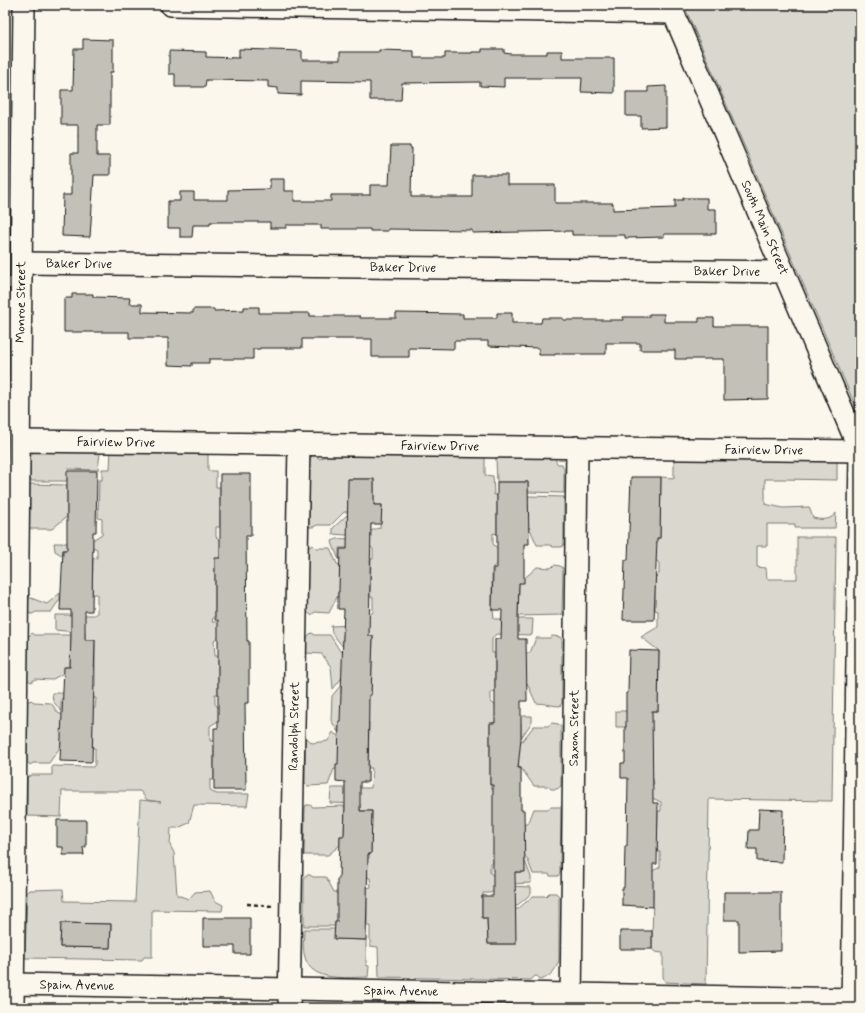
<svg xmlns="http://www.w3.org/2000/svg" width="865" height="1013" font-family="Mynerve,sans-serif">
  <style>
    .green { fill: #dad7ce; stroke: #7b7a75; fill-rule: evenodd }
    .building { fill: #c3c0b8; stroke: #1c1c1c }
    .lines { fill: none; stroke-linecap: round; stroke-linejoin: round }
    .service-casing { stroke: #1c1c1c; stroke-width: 13 }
    .minor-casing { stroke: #1c1c1c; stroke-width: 24 }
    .path { stroke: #1c1c1c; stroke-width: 2.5; stroke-dasharray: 4 3; stroke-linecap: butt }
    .service { stroke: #fbf7ec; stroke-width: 10 }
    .minor { stroke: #fbf7ec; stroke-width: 21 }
    .labels { text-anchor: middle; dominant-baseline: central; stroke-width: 3; stroke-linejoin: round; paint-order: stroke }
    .street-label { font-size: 13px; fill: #1c1c1c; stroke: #fbf7ec }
  </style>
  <rect width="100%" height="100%" fill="#fbf7ec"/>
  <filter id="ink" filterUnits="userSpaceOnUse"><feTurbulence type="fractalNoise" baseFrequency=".025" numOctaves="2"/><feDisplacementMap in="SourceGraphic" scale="8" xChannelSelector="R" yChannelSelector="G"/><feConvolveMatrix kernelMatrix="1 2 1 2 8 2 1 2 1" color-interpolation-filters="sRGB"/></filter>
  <g filter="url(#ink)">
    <!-- green -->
    <path class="green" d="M693,5h23l2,5 12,-5h130v407h-2l-172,-402z
      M35,449l66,1 -1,3 -2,17 -30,-1 -1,12h-37v-24z
      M111,450l97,3v18h8v16h4v40h-4v10l16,11 -8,8 -9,3v58h-2l-1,5h12l8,8 -18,10 1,16h3v38h-3v10l11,12 -16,10v15h4v39h-4v9l2,3 5,2h32l-2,12 -53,-1 -5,18 -11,5h-7l-1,17 4,8 3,42 12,4 6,-7 15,-1 5,10 8,4 -1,6 -70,-1v47h-8l-2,3 -117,-2 2,-65 3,-3 33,-1 1,12 71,1 5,-102 21,2 -14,-2 -7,-9h-78l-1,26 -34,-1v-39l5,-2h20v-9l41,1 2,-3v-16h-3l1,-39 2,-1 1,-10 -35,1v12l-8,-10 -1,-8h27l8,-4 8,-2v-47h-10v-7l-30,-3v-15h39l3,-2v-19h-5l1,-35 4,-1v-9l-4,-2v4l-30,-1v6l-8,-5 -1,-8h37v-2l11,-7v-15l-4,-1 1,-38h3v-11h8zM61,923l50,1 -1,24 -50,-1z
      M328,451l157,5v19l8,1 1,19h3v39l-4,-1v11l12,12 -13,12v42h1l1,9h39l-1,16 -36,-1 -4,5v14h3v39h-4v10l15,12 -13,9 -3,1v61h1l1,4h7l-6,74h-3v10l16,12 -16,8h-7v3h-1v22h5l1,26h27v-35h3l15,-13h13l3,-3h7l3,3v64c-3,10 -8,16 -18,20l-4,-4h-2l-4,4 -152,-3 -1,-30 -8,-1v-20h-3v-38l4,-1 -1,-9 -4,-1 -4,-19h7v-4h2l1,-43h-12v-7l-30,-1 1,-15h40l1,-20h-4l1,-46 -30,-1 -1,11 -7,-12 1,-24 9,-11v9l30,1 2,-59 -30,-1v12l-11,-14 -1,-7 27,-1 15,-13v-15h-3l1,-38h2v-10l-3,-3v2h-31v12l-6,-15 -1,-4c9,-5 19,0 29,-3 8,-3 8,-9 19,-10l2,-23h-8v-26h-25l-1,33h-4l-13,13h-14l-4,2h-4l-1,-63 4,-9h2l6,4 5,-3z
      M496,455l60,2v5l2,2h4l2,5v24l-36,-1v-10h-31l-1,-23 -1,-1z
      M674,457l159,3 4,2v18l-55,-1h-17v25l18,4 26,-1 4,11c8,2 17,3 23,-5l-1,15h-40v-4h-28v22h-10v21l9,1 1,11h30v-42h39l-4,264 -123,-2 -3,185 -41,-2 -2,-5v-24l-8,-1 -3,-3 1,-60 -10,-13 17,-9v-15h-3l1,-41h3v-9l-24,-11 7,-7h10l-12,-57h-26v-16h42l1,-60 -18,-14 17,-10v-16l-3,-1v-32l4,-4v-11l-12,-12 5,-8h5v-5h3l1,-61 13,1z
      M30,484l37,1v33h-2l-13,11h-23z
      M528,496l36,1v47l-2,3h-9l-3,-2h-13l-8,-18 -4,-1v-27h3z
      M348,514l24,10 -13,12 -26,-2v-6z
      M313,545l3,3h14l7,16 3,1 3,27h-5v5h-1l-8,16 -14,-1 -4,3 -5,-4 1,-63z
      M554,565l6,1 3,2 -1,47 -44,1 1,-33 18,-16 14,1z
      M60,593v6l-9,13h-15l-4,2h-2l-2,-3v-14l19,7z
      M32,633l3,2h36l-1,32h-5l-1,6 -13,7 -16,-1 -4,3 -4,-3 1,-42z
      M312,633l3,2h15l10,16h3l4,25h-5l-1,3 -8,10 -2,-22 -9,-13 -16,-1c1,-7 -2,-18 6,-20z
      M552,636l8,1 2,3v63l-2,3c-8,0 -16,-3 -24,-3l-9,-20h-4l3,-30h4l6,-15h14z
      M31,700l3,2 17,1 8,11h4l-2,32 -12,17h-16l-3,2 -3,-4v-59z
      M510,716h22v6l-11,16v-15h-23z
      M552,723l6,1 3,2v60l-4,3h-6l-3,-3h-14l-13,-18 -3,-1v-25l4,-1 12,-15h14z
      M333,732l3,3h2v3h4v26l-6,5h-2l-6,16 -21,1 -2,-2v-48l7,7 16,-2z
      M306,805h4l3,2 32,-1 -1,30h-4v9l-12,10h-24l1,-47z
      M551,807h10l-1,66 -2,3h-8l-1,-2h-16l-6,-16 -2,-1 -4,-29h3v-4h4l6,-15h14z
      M525,861l6,16v6l-22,1 -16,-11 31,-1z
      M306,875h4l3,2h13l8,15h3v3l4,1 -1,26h-5v4h-31v-48z
      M509,886l22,1v7l-16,13z
      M304,929h31v10l31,1v25l3,1 -1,11c-20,0 -57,6 -63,-20 -3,-8 -1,-19 -1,-28z"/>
    <!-- building -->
    <path class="building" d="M83,39l30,1v32h-3v53h-13v31h13v19h-16l-4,62 -28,-1 1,-41h8v-42h7v-28h-17v-35h12l1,-41h9z
      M239,49l63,2v9h38v-8h39v-2l35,1v7h31v-5h27v-1h10v-3h22v4l7,1h36v-3h15v7h52v35l-33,-1 1,-14h-78v9l-24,-1v-4l-78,1 -1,17h-31v-18l-69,-1v14l-23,-1v-6l-10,-1v-6l-62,-1 -1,7h-30v-13h-6v-23l37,1v5l33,1z
      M666,86v41l-25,1v-12h-15v-24h22v-5z
      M391,146h19v2h2l-1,49h61v-22h35v10h48v18h58v7l62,-2v-8h8v-2h24v11h9v25h-52v3l-39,1v-3h-53v-4l-100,2v-3l-84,-1v2h-18v-2h-49v-4h-35v3h-16v-6h-60v3h-17l-1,12h-12v-9h-12v-27h12v-9h14v8h34v-10l42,-1v-10h14v12h10v10h37v-6h39v-10h19z
      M72,294h21v3l37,1 -1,6h13v8l51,1v-4h21v2l30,-1v-3h15v6h51v3h50v2h36v-5l67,1v4h34v-5h15v10h29l1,-5h21v2h60v-3h26v-3h15v8h35v-4h15v8h54v73l-44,1v-41h-49v-9h-35v-7h-34v11h-51v1h-16v-7l-51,-2v-5h-34v8l-45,-1v9h-37v-18h-70v9h-42v1h-7v10h-44v4h-17v3l-24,-1v-27h-39v-6h-65v-34h8z
      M67,471h30l-1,61h-3l-1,79h-7v29h10l-3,122 -32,-1 4,-94h6l1,-32v-25h-11l3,-60h4z
      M220,474h31v62h-5l1,105h2v62h-4l1,87h-32v-62h4v-108h-3v-62h5z
      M631,477h30l-1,61h-3l-3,82h-31l2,-60h3z
      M348,479h26v26h8l-1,19h-10l-2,112h4l-2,59h-2l-1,87h-8v29h12l-1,43h-3l-2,86 -32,-1 1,-17h2v-43h2l1,-43h4l1,-30v-24l-9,-1v-17h2l1,-43h1l4,-112h-6v-17h1l1,-43h7z
      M497,482h31l1,62h-5v39h-5l-1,33v23h8l1,62h-6v37l-3,30h3v42h3l1,62h-10l1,72h-28l-1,-26h-5v-22h11v-111h-3v-62h5v-84h6l1,-29h-10l1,-42h4z
      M629,650l30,1 -1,60h-6l1,92h5l-1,61h-4v43l-31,-2v-17h2l1,-42h2l1,-68h-7v-15h4v-36h1v-34h2z
      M759,809l24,1 -1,52 -25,-1v-12h-9l1,-19h9z
      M57,820h29v27h-3l1,8h-21v-8h-6z
      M724,892h57v59l-42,1v-32h-15z
      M203,918h47v36h-15v-8h-32z
      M61,923l50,1 -1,24 -50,-1z
      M620,931h32v18h-32z"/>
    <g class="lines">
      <defs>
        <path id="service" d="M5,283h17"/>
        <g id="minor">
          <path d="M171,5l502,8"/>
          <path id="s1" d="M670,5l190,446 -8,557"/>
          <path id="s2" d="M22,263l762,9"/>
          <path id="s3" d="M20,441l840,10"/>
          <path id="s4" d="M13,984l847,15"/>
          <path id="s5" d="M13,1008l11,-1003"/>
          <path id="s6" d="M289,1008l10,-564"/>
          <path id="s7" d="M571,1008l6,-561"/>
        </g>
      </defs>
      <!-- service casing -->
      <use href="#service" class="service-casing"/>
      <!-- minor casing -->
      <use href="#minor" class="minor-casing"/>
      <!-- path -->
      <path class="path" d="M247,904l25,2"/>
      <!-- service -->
      <use href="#service" class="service"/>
      <!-- minor -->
      <use href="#minor" class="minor"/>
    </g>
  </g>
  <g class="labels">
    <!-- street labels -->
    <g class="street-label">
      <text stroke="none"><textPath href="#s1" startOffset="242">South Main Street</textPath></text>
      <text stroke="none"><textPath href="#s2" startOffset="57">Baker Drive</textPath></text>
      <text stroke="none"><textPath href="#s2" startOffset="381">Baker Drive</textPath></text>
      <text stroke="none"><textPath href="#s2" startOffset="705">Baker Drive</textPath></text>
      <text stroke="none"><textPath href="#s5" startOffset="706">Monroe Street</textPath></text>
      <text stroke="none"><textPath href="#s3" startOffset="96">Fairview Drive</textPath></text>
      <text stroke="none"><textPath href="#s3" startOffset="420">Fairview Drive</textPath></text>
      <text stroke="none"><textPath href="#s3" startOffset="744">Fairview Drive</textPath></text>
      <text stroke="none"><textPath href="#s6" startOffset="282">Randolph Street</textPath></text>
      <text stroke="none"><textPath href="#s7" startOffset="280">Saxon Street</textPath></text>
      <text stroke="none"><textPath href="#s4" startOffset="64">Spain Avenue</textPath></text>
      <text stroke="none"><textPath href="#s4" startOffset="388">Spain Avenue</textPath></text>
    </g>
  </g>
  <!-- margin -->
  <rect width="865" height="1013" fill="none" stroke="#fbf7ec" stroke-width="20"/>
  <rect x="10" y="10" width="845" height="993" fill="none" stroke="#1c1c1c" stroke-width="1.5" filter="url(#ink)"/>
</svg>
